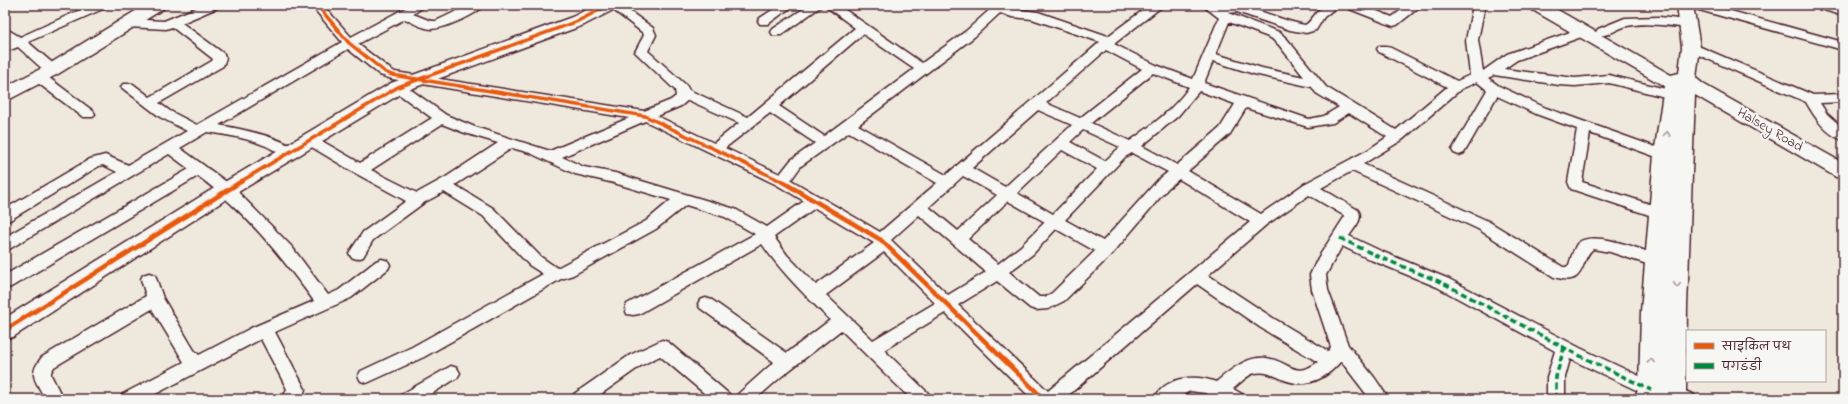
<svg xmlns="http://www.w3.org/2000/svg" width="1848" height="404" font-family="'Indie Flower','Playpen Sans Deva',sans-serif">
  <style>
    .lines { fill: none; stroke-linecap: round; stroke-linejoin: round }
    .street-casing { stroke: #4a1f2b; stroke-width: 3 }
    .secondary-casing { stroke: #4a1f2b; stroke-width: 3 }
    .street { fill: #f6f6f2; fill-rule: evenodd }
    .secondary { fill: #f6f6f2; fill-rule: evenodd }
    .quiet { stroke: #00873e; stroke-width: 3.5; stroke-dasharray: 6 3.5; stroke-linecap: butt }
    .cycleway-far1-casing { stroke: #f6f6f2; stroke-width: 5.5 }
    .cycleway-casing { stroke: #f6f6f2; stroke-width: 7 }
    .cycleway-far1 { stroke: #e8590c; stroke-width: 3.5 }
    .cycleway { stroke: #e8590c; stroke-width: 4.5 }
    .oneway { stroke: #a99598 }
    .labels { text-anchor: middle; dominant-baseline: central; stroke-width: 4; stroke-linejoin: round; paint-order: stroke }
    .street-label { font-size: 14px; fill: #4a1f2b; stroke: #f6f6f2 }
  </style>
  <rect width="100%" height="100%" fill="#efe9dd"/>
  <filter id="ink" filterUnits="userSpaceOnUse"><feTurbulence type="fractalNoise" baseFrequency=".025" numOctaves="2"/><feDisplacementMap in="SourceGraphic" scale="8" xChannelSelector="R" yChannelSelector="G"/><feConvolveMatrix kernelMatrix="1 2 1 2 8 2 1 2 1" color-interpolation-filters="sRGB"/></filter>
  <g filter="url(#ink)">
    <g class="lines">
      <defs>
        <path id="street" d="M91,5h16l-2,3 -77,34 29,25 2,3 -2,3h-10l-29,-26 -13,5v-9l5,-2 -5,-3v-10l15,9z
          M203,5h16l-2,3 -35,15 41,30 3,5 -3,8 -64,37 11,8 27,14 145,-83 -31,-37h12l28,32 60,-32h15l-13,9 18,7h5l33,-16h15c-7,10 -41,24 -53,24 -9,-1 -18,-6 -26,-10l-47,25 32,25 5,3 249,39 27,-11 5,-4 -1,-6 -40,-38 9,-17 -1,-2 -36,-28h14l32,23 3,7 -8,16 38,34 3,5 59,27 107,-89 -31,-23h14l84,58 44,-32 29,-26h13l-2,3 32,4 70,24 42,-31h14l-50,39 42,21 37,14 26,-61 -17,-13h14l4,3c28,-8 57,13 85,17 4,-2 6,-6 9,-9 6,-10 14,-11 25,-11l-15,12 -8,13 -10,3 -16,-3 -53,-18 -9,1 51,19 8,7 39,48 70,43 51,-43 -68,-35 -2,-3 2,-3h8l70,35 13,-6 -4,-35 7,-35h12l-7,35 5,31 24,-17 72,-25h8l2,3 -2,3 -70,25 -13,9 71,9 34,-3 69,17 2,3 -2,3 -5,1 -64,-16 -34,3 -16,-1 -65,-10 -6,3 11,8 47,22 132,47 2,3 -2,3 -5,2 -83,-30 -8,49 92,30 3,4 -3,4 -5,1 -5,-1 -93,-31 -3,-7 9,-53 -41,-15 -39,-18 -33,57 -5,2 -5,-2 -2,-3 35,-60 -10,-8 -16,7 -59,51 -39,24 125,57 75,46h3l3,-2c2,-7 4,-15 8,-21 14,-16 68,7 85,13l2,4 -2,4 -6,2 -46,-15 -17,-3c-14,10 -5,39 -39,28l-76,-48 -126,-58 -31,17 37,22c6,9 -4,18 -9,26l34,16 66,27 131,69 74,35 19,4 20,7 3,5h-36l-9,-2 -81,-38 -5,18v22h-18v-22l8,-26 -118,-64 -66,-27 -29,-14 -16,29 2,15 20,55 26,32 15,22h-19l-29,-38c-16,19 -36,28 -59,18 -9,-4 -17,-8 -27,-6 -8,2 -16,11 -22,16l9,5 3,5h-26l-14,-6 -15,-2 -14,8h-22c12,-23 41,-25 62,-17 14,-11 30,-26 50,-24 24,3 27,22 52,4l-57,-34 -64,-44 -133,115h-32l-87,-86 -61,37 45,44 3,5h-21l-70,-69 -59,46 -26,23h-21l3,-5 36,-32 -74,-54 -2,-4 2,-4 6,-2 6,2 75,53 43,-33c-24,-24 -48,-47 -68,-76l-123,70 -6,1 -6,-1 -2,-5 2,-5 128,-70 -30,-17 -39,-12 -30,24 -83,46 -12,4 -137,78 -57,26 -6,-2 -3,-5 3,-5 51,-24 131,-73 -14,-9 -46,-49 -39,-24 -19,10 -52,38 -10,17 -6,2 -6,-2 -2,-4 14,-21 43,-31 -51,-28 -50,-30 -2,-3 2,-3 5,-2 5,2 45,26 72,-45 -39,-28 -2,-3 2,-3h10l43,31 29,12 75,24 79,-33 -237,-39 -12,-4 -32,-26 -129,76c17,3 69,13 78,27l-2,3c-10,3 -20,-5 -29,-9 -19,-8 -39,-11 -59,-14l-27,16 52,38 60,61 36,48 11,-5 37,-29 6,-2 6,2 2,4 -2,4 -37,29 -76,34 30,57 -3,10h-20l5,-10 -26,-50 -115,60h-26l3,-5 61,-32 -32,-53 -98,58 -3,5v3l12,24h-18c-9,-19 -18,-23 -3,-42l104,-61 -5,-17 2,-4 6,-2 6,2 8,23 31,52 5,5 52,-27 63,-27c-34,-46 -70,-91 -116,-125l-187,111 -6,2v-14l184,-106 -20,-15 -158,94 -6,2v-13l112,-65 -14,-7 -4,1 -89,54 -5,1v-12l85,-50 15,-4 23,10 59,-34 -27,-14 -39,-30 2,-3h10l17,13 62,-36 1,-2 -41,-32 -6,2 -39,-2 -4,-1 -2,-3 2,-3 4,-1 37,2zM1000,13l12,4 20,2 68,23 -154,133 -88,-50 116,-88zM1229,22l42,16 8,7 25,32 -42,-9 -46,-14zM863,34l51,35 -90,67 -45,-30zM1106,50l36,19 -62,49 -34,-15zM1213,61l41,13 58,13 4,6 23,14 -15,9 -15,3 -105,-36zM1153,73l36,14c-15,22 -38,39 -59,54l-39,-18zM1199,91l36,13 -15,24 -43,37 -35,-19 36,-30zM688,100l51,23 -25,20 -57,-27 24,-10zM1246,108l62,19 25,-4 16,-10 38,24 -19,13 -64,34 -43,30 -73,-43 42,-37zM1038,110l34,15 -67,62 -33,-19zM770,113l45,30 -24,17 -11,14 -55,-26zM645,121l132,64 27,16 -37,26 -32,-18 -120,-36 -31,-6 -22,-10zM442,124l23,9 33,10 -52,34 -29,16 -46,-23zM1083,130l37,17 -15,14 -35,-19zM849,132l88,51 -57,49 -89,-52 10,-14zM512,148l18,5 45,21 39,9 57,17 -25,21 -89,47 -16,-11 -48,-49 -38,-23zM1062,150l35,19 -44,45 -36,-21zM1132,153l36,19 -10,8 -55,61 -38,-21 60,-63zM963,176l34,19 -39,36 -29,-24zM1179,179l71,43 -202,169 -90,-86 39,-24 33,27 6,2 12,-1 16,-8 48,-47 56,-66zM1309,195l36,21 -27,42 -8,17 2,15 19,57 -3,4 -55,-33 -65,-43 58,-50zM1008,201l37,21 -24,24 -23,18 -30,-25zM815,208l59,35 -58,42 -29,-30 -13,-18zM919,215l67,57 -38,23 -57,-55zM1056,229l39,22 -43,42 -7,4h-6l-30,-25 24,-18zM884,252l51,51 -62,37 -47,-45z
          M780,5h14l-26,19h-8l-2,-3 2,-3z
          M809,5h14l-42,30h-8l-2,-3 2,-3z
          M1345,5h17l30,12 16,-12h14l-25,20 -4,1 -46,-18z
          M1690,5h19l134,37v8l-151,-42z
          M1816,5h18l9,3v8l-25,-8z
          M1659,17l29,3 4,1 2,3 -2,3 -4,1c-19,-2 -41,-6 -61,-2 -10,2 -18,11 -29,9l-2,-3 2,-3 27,-11z
          M1691,43l122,52 30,-1v8l-23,1 7,11 16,14v12c-17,-5 -29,-24 -37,-38l-119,-52 -2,-3 2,-3z
          M39,73l5,1 49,37 2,3 -2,3h-10l-49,-37 -2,-3 2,-3z
          M662,340l6,2 61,52 3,5h-21l-51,-43 -18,9 -48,34h-23l3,-5 56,-39z
          M451,366l6,2 3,5 -3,5 -34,21h-24l3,-5z"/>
        <path id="secondary" d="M145,5h20l-2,4 -105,65 -46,24 -7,2v-13l41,-21z
          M596,5h21l-2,4 -31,16 -179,66 -180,109 -212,137 -8,2v-21l206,-128 180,-107 181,-66z
          M1529,5h20l122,70 8,-2 3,-26 -5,-42h16l7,42 -4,31 7,6 140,79v16l-7,-2 -141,-82 -8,212 -1,87 -2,5h-51l6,-10 2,-78 13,-156 10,-69 -133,-77z"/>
      </defs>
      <!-- street casing -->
      <use href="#street" class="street-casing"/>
      <!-- secondary casing -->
      <use href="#secondary" class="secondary-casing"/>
      <!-- street -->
      <use href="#street" class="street"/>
      <!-- secondary -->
      <use href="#secondary" class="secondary"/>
      <!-- quiet -->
      <path class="quiet" d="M1340,238l37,18 66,27 131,70 77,37
        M1556,399v-22l8,-29"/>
      <defs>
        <path id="cycleway-far1" d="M317,5l32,38 36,29 7,3 253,41 138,66
          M240,182l158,-95 180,-66 31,-16"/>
        <path id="cycleway" d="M781,181l100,59 163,159
          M5,330l237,-149"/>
      </defs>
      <!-- cycleway-far1 casing -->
      <use href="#cycleway-far1" class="cycleway-far1-casing"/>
      <!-- cycleway casing -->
      <use href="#cycleway" class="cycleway-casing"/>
      <!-- cycleway-far1 -->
      <use href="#cycleway-far1" class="cycleway-far1"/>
      <!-- cycleway -->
      <use href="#cycleway" class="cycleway"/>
    </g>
    <!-- one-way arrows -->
    <defs><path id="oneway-chevron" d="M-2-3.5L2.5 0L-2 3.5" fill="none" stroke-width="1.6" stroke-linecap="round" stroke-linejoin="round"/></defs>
    <g class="oneway">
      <use href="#oneway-chevron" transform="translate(1667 134) rotate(-82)"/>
      <use href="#oneway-chevron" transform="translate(1677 285) rotate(94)"/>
      <use href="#oneway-chevron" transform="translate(1651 361) rotate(-88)"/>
    </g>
  </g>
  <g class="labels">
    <!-- street labels -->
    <g class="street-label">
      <text transform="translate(1770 130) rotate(30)">Halsey Road</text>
    </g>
  </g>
  <!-- margin -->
  <rect width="1848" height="404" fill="none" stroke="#f6f6f2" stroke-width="20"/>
  <rect x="10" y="10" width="1828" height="384" fill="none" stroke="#4a1f2b" stroke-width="1.5" filter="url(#ink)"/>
  <!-- legend -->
  <rect x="1686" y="330" width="140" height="52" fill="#f6f6f2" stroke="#b1a0a2"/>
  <rect x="1694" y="343" width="20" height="6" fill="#e8590c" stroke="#b1a0a2"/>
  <text x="1722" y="350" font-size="12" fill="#4a1f2b">साइकिल पथ</text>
  <rect x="1694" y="363" width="20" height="6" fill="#00873e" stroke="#b1a0a2"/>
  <text x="1722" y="370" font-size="12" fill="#4a1f2b">पगडंडी</text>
</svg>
